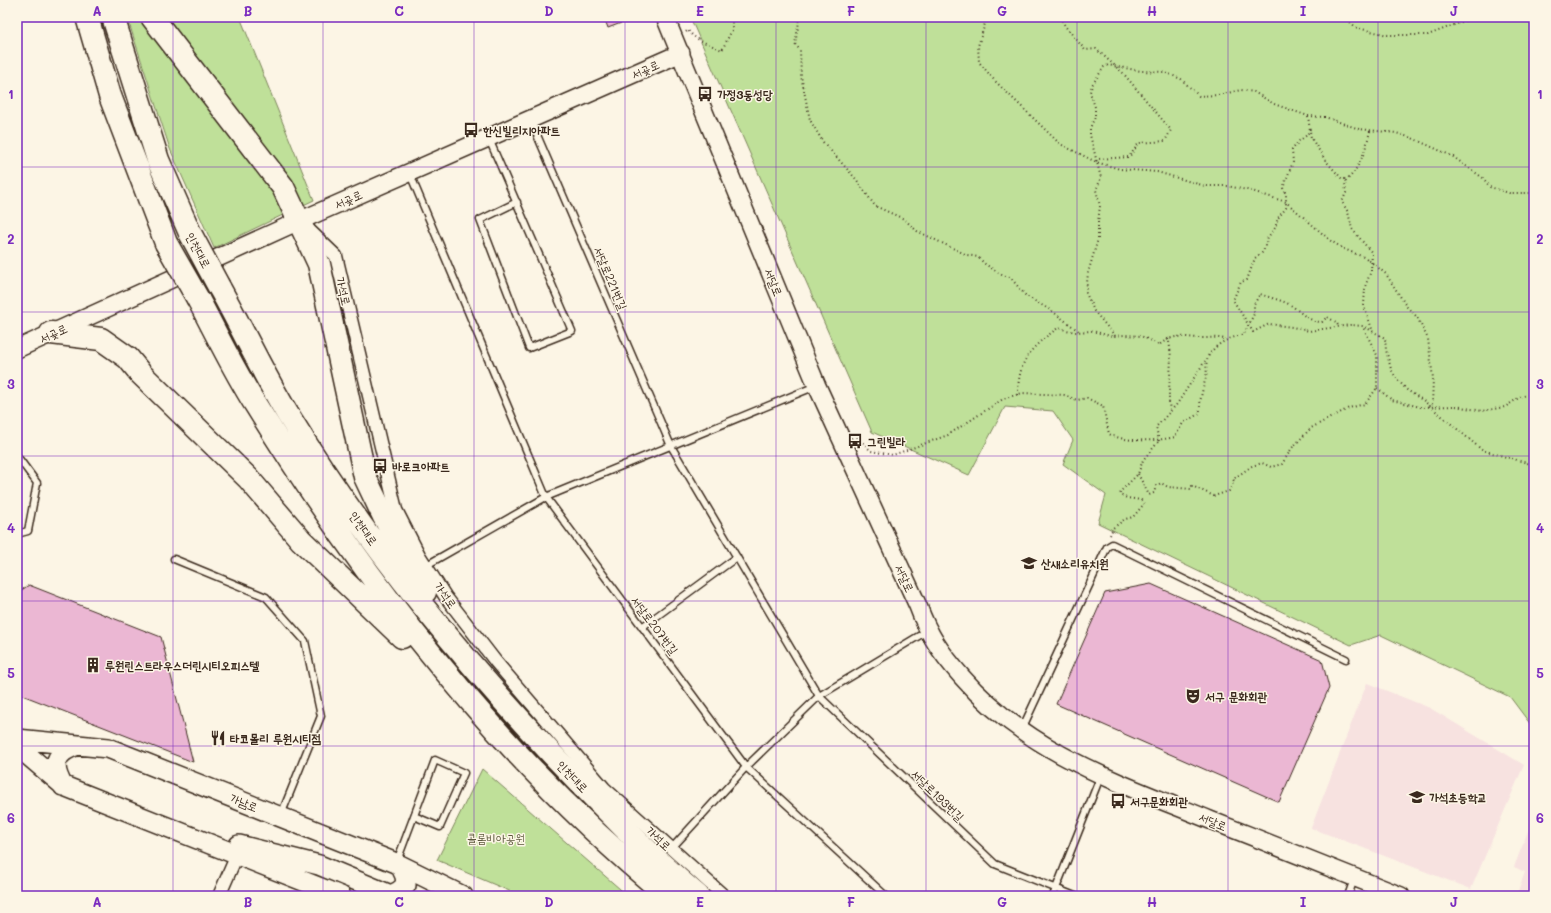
<svg xmlns="http://www.w3.org/2000/svg" width="1551" height="913" font-family="Mali,'Poor Story',sans-serif">
  <style>
    .built { fill: #f7e2e0 }
    .green { fill: #bfe099; stroke: #7d855c }
    .building { fill: #ebb7d3; stroke: #3b2a1e }
    .lines { fill: none; stroke-linecap: round; stroke-linejoin: round }
    .lane-casing { stroke: #3b2a1e; stroke-width: 9 }
    .street-casing { stroke: #3b2a1e; stroke-width: 15 }
    .secondary-casing { stroke: #3b2a1e; stroke-width: 20 }
    .primary-casing { stroke: #3b2a1e; stroke-width: 22 }
    .highway-casing { stroke: #3b2a1e; stroke-width: 25 }
    .path { stroke: #3b2a1e; stroke-width: 2; stroke-dasharray: 1 3; stroke-linecap: butt }
    .lane { stroke: #fcf5e5; stroke-width: 6 }
    .street { stroke: #fcf5e5; stroke-width: 12 }
    .secondary { stroke: #fcf5e5; stroke-width: 17 }
    .primary { stroke: #fcf5e5; stroke-width: 19 }
    .highway { stroke: #fcf5e5; stroke-width: 22 }
    .highway-bridge-casing { stroke: #3b2a1e; stroke-width: 25; stroke-linecap: butt }
    .highway-bridge { stroke: #fcf5e5; stroke-width: 22 }
    .grid { fill: none; stroke: #7b2cbf; stroke-width: 1; stroke-opacity: 0.55 }
    .labels { text-anchor: middle; dominant-baseline: central; stroke-width: 3; stroke-linejoin: round; paint-order: stroke }
    .street-label { font-size: 12px; fill: #3b2a1e; stroke: #fcf5e5 }
    .poi-label { font-size: 12px; font-weight: bold; fill: #3b2a1e; stroke: #fcf5e5; text-anchor: start }
    .park-label { font-size: 12px; fill: #5c583d; stroke: #fcf5e5 }
    .neatline { fill: none; stroke: #7b2cbf; stroke-width: 1.5 }
    .grid-label { font-size: 13px; text-anchor: middle; font-weight: bold; fill: #7b2cbf }
  </style>
  <rect width="100%" height="100%" fill="#fcf5e5"/>
  <filter id="ink" filterUnits="userSpaceOnUse"><feTurbulence type="fractalNoise" baseFrequency=".025" numOctaves="2"/><feDisplacementMap in="SourceGraphic" scale="8" xChannelSelector="R" yChannelSelector="G"/><feConvolveMatrix kernelMatrix="1 2 1 2 8 2 1 2 1" color-interpolation-filters="sRGB"/></filter>
  <g filter="url(#ink)">
    <!-- built -->
    <path class="built" d="M1367,683l63,25 94,57 -53,124 -160,-61z
      M1534,816v80h-18l9,-24 -11,-5z"/>
    <!-- green -->
    <path class="green" d="M127,17h113l74,183 -100,48 -44,-99z
      M690,17h844v712l-24,-32 -129,-62 -30,10 -253,-122 8,-28 -43,-31 10,-24 -20,-29 -48,-4 -36,68 -97,-43z
      M482,769l146,127h-107l-84,-36z"/>
    <!-- building -->
    <path class="building" d="M604,17h30v1l-26,10z
      M1151,584l171,76 7,28 -50,114 -223,-98 49,-111z
      M29,585l132,52 32,125 -176,-69v-100z"/>
    <g class="lines">
      <defs>
        <path id="lane" d="M531,121l140,325 148,250 176,168 80,32
          M489,139l83,192 -43,17 -49,-128 37,-18
          M410,174l136,323 200,270 140,129
          M17,456l20,27 -9,48 -11,3
          M174,559l92,38 39,44 16,75 -40,99
          M425,566l121,-69 270,-111
          M642,627l95,-70
          M1022,729l85,-182 5,-3 234,115
          M671,849l75,-82 73,-71 108,-65
          M397,861l38,-101 29,13 -24,54 -26,-11
          M1053,896l48,-121
          M1348,896l6,-17"/>
        <path id="street" d="M309,230l27,26 60,254 23,45 26,41 51,66 108,126 120,108
          M219,896l18,-41"/>
        <path id="secondary" d="M665,17l152,369 101,220c11,30 23,47 44,71 66,76 158,106 248,143 64,25 128,51 191,76
          M17,349l282,-128 382,-168"/>
        <path id="primary" d="M17,739l91,9 288,115 67,33
          M17,746l47,40 277,110
          M63,786c-12,-21 -9,-33 15,-41
          M239,845l80,20 74,31
          M391,895l8,-4 7,-6 -1,-9 -5,-11"/>
        <path id="highway" d="M87,17l23,79 56,147
          M113,17l45,143 32,73
          M152,17l131,170 36,77 46,213 19,40 41,75
          M219,287c24,43 45,89 71,131 74,121 165,233 262,336 47,49 94,98 146,142
          M198,299c19,36 37,74 59,108 112,181 246,353 411,489
          M51,333l50,6 27,19 13,16 107,104 53,62 101,97"/>
      </defs>
      <!-- lane casing -->
      <use href="#lane" class="lane-casing"/>
      <!-- street casing -->
      <use href="#street" class="street-casing"/>
      <!-- secondary casing -->
      <use href="#secondary" class="secondary-casing"/>
      <!-- primary casing -->
      <use href="#primary" class="primary-casing"/>
      <!-- highway casing -->
      <use href="#highway" class="highway-casing"/>
      <!-- path -->
      <path class="path" d="M797,17l2,5 -4,22 5,6 1,26 9,44 13,22 33,37 19,27 29,13 13,12 50,24 11,2 7,7 17,11 8,2 16,19 26,15 28,21
        M987,17l-9,29 1,16 16,19 65,63 36,18 24,7 37,3 48,14h22l25,5 34,11 45,39 13,8 22,9 20,16 21,33 10,10 11,22 5,39 -1,29
        M1060,17l5,9 20,24 11,-1 27,24 48,57 -6,11 -26,2 -10,14 -31,2 -2,2
        M1344,17l13,11 31,7h40l47,-18
        M686,32l2,-2c7,11 22,14 34,20l10,-20v-13
        M1308,116l3,22 15,23 16,18h5
        M1310,129l-3,6 -8,6 -7,9 1,12 -10,26 3,6v14l-8,10 -3,10 -7,9 -5,15 -8,6 -8,22 -6,2 -8,18 20,32 16,-8 23,3 17,4 41,-6 13,1 22,12 1,12 5,19 5,9 11,12 17,11 58,49 52,15
        M1370,131c-5,21 -10,37 -25,51l1,11 -4,9 6,10 4,17 20,24 -1,18 -6,16 -1,19 8,23
        M1115,336l-21,-25 -8,-18 2,-20 10,-34v-17l2,-16 -4,-16 5,-12 -11,-43v-7l5,-11v-10l-5,-15 2,-7 12,-18 4,-2 33,6 23,1 17,7 18,17 19,-1 23,-5 13,2 20,12 34,12 17,1 34,12 37,4 16,5 40,18 31,22 7,9 19,6h25
        M1168,338c7,24 -2,48 2,73
        M1208,356c10,-14 20,-17 36,-22l10,-20v-10l6,-10c10,4 23,6 32,12 10,7 17,16 30,16l5,-5 9,5 3,5
        M1377,388l15,12 28,7 36,-1 26,5 23,-4 15,-10 14,-4
        M1018,395c0,-35 13,-48 40,-67l17,4 17,-1 19,5 14,-1 16,1 18,9c17,-13 24,-7 43,-7 8,0 14,-1 22,1
        M857,437l14,14 22,4 55,-20 55,-36 19,-6 42,2 13,5 10,-2 16,8 6,28c17,9 48,7 66,3l8,-14 17,-10c-1,-13 3,-24 6,-36 2,-9 -2,-11 3,-22
        M1159,441l-3,-14 21,-23 28,-43
        M1138,474l11,21 5,-2 2,-7 5,-3 7,4 23,2 1,-3 22,10 15,-5 5,-10 -1,-2 19,-13 10,-3 9,4 11,-3 10,-16 19,-20 38,-20 16,-4 12,-16v-33l-14,-28
        M1110,535l3,-7 12,-9 8,-2 11,-13 -3,-4 -14,-2 -7,-3 1,-4 17,-17 5,-14 16,-19"/>
      <!-- lane -->
      <use href="#lane" class="lane"/>
      <!-- street -->
      <use href="#street" class="street"/>
      <!-- secondary -->
      <use href="#secondary" class="secondary"/>
      <!-- primary -->
      <use href="#primary" class="primary"/>
      <!-- highway -->
      <use href="#highway" class="highway"/>
      <defs>
        <path id="highway-bridge" d="M190,233l29,54
          M166,243l32,56"/>
      </defs>
      <!-- highway-bridge casing -->
      <use href="#highway-bridge" class="highway-bridge-casing"/>
      <!-- highway-bridge -->
      <use href="#highway-bridge" class="highway-bridge"/>
    </g>
  </g>
  <!-- grid -->
  <path class="grid" d="M173,17v879M323,17v879M474,17v879M625,17v879M776,17v879M926,17v879M1077,17v879M1228,17v879M1378,17v879M17,167h1517M17,312h1517M17,456h1517M17,601h1517M17,746h1517"/>
  <!-- icons -->
  <defs>
    <symbol id="bus-bare" viewBox="-9 -9 18 18"><path d="M-5-6H5V4H4V6H2V4H-2V6H-4V4H-5ZM-3.5-4V0h7V-4ZM-3.5 1.2v1.5H-2V1.2ZM2 1.2v1.5H3.5V1.2Z" fill="#3b2a1e" stroke="#fcf5e5" stroke-width="2.5" paint-order="stroke"/></symbol>
    <symbol id="school-bare" viewBox="-9 -9 18 18"><path d="M0-5L7-2L0 1L-7-2ZM-4 1L0 2.5L4 1V4Q0 6-4 4Z" fill="#3b2a1e" stroke="#fcf5e5" stroke-width="2.5" paint-order="stroke"/></symbol>
    <symbol id="building-bare" viewBox="-9 -9 18 18"><path d="M-4-6H4V6H1V3H-1V6H-4ZM-2.5-4.3h1.7v1.8h-1.7ZM.8-4.3h1.7v1.8H.8ZM-2.5-1h1.7V.8h-1.7ZM.8-1h1.7V.8H.8Z" fill="#3b2a1e" stroke="#fcf5e5" stroke-width="2.5" paint-order="stroke"/></symbol>
    <symbol id="theatre-bare" viewBox="-9 -9 18 18"><path d="M-5-5.5Q0-4 5-5.5V0Q5 5 0 6Q-5 5-5 0ZM-3.3-2.5H-1v1.5H-3.3ZM1-2.5H3.3v1.5H1ZM-2.8 1Q0 5.5 2.8 1Z" fill="#3b2a1e" stroke="#fcf5e5" stroke-width="2.5" paint-order="stroke"/></symbol>
    <symbol id="restaurant-bare" viewBox="-9 -9 18 18"><path d="M-5-6h1v4h1v-4h1v4h1v-4h1v5L-1.5 .5V6h-2V.5L-5-1ZM5-6V6H3V1.5H1.5Q1.5-4 5-6Z" fill="#3b2a1e" stroke="#fcf5e5" stroke-width="2.5" paint-order="stroke"/></symbol>
  </defs>
  <g fill-rule="evenodd">
    <use href="#bus-bare" x="694" y="83" width="22" height="22"/>
    <use href="#bus-bare" x="460" y="119" width="22" height="22"/>
    <use href="#bus-bare" x="844" y="430" width="22" height="22"/>
    <use href="#bus-bare" x="369" y="455" width="22" height="22"/>
    <use href="#school-bare" x="1018" y="552" width="22" height="22"/>
    <use href="#building-bare" x="82" y="654" width="22" height="22"/>
    <use href="#theatre-bare" x="1182" y="685" width="22" height="22"/>
    <use href="#restaurant-bare" x="207" y="727" width="22" height="22"/>
    <use href="#school-bare" x="1406" y="786" width="22" height="22"/>
    <use href="#bus-bare" x="1107" y="790" width="22" height="22"/>
  </g>
  <g class="labels">
    <!-- street labels -->
    <g class="street-label">
      <text transform="translate(645 69) rotate(-24)">서곶로</text>
      <text transform="translate(348 199) rotate(-24)">서곶로</text>
      <text transform="translate(199 250) rotate(62)">인천대로</text>
      <text transform="translate(611 278) rotate(67)">서달로221번길</text>
      <text transform="translate(774 282) rotate(68)">서달로</text>
      <text transform="translate(344 291) rotate(77)">가석로</text>
      <text transform="translate(53 333) rotate(-25)">서곶로</text>
      <text transform="translate(364 528) rotate(55)">인천대로</text>
      <text transform="translate(905 578) rotate(65)">서달로</text>
      <text transform="translate(446 595) rotate(55)">가석로</text>
      <text transform="translate(655 625) rotate(53)">서달로207번길</text>
      <text transform="translate(573 776) rotate(46)">인천대로</text>
      <text transform="translate(938 795) rotate(44)">서달로193번길</text>
      <text transform="translate(244 802) rotate(22)">가남로</text>
      <text transform="translate(1213 821) rotate(22)">서달로</text>
      <text transform="translate(659 838) rotate(43)">가석로</text>
    </g>
    <!-- poi labels -->
    <g class="poi-label">
      <text x="717" y="94">가정3동성당</text>
      <text x="483" y="130">한신빌리지아파트</text>
      <text x="867" y="441">그린빌라</text>
      <text x="392" y="466">바로크아파트</text>
      <text x="1041" y="563">산새소리유치원</text>
      <text x="105" y="665">루원린스트라우스더린시티오피스텔</text>
      <text x="1205" y="696">서구 문화회관</text>
      <text x="230" y="738">타코몰리 루원시티점</text>
      <text x="1429" y="797">가석초등학교</text>
      <text x="1130" y="801">서구문화회관</text>
    </g>
    <!-- park labels -->
    <g class="park-label">
      <text x="496" y="838">콜롬비아공원</text>
    </g>
  </g>
  <!-- margin -->
  <rect width="1551" height="913" fill="none" stroke="#fcf5e5" stroke-width="44"/>
  <rect x="22" y="22" width="1507" height="869" class="neatline"/>
  <g class="grid-label">
    <text x="97" y="16">A</text>
    <text x="248" y="16">B</text>
    <text x="399" y="16">C</text>
    <text x="549" y="16">D</text>
    <text x="700" y="16">E</text>
    <text x="851" y="16">F</text>
    <text x="1002" y="16">G</text>
    <text x="1152" y="16">H</text>
    <text x="1303" y="16">I</text>
    <text x="1454" y="16">J</text>
    <text x="11" y="99">1</text>
    <text x="1540" y="99">1</text>
    <text x="11" y="244">2</text>
    <text x="1540" y="244">2</text>
    <text x="11" y="389">3</text>
    <text x="1540" y="389">3</text>
    <text x="11" y="533">4</text>
    <text x="1540" y="533">4</text>
    <text x="11" y="678">5</text>
    <text x="1540" y="678">5</text>
    <text x="11" y="823">6</text>
    <text x="1540" y="823">6</text>
    <text x="97" y="907">A</text>
    <text x="248" y="907">B</text>
    <text x="399" y="907">C</text>
    <text x="549" y="907">D</text>
    <text x="700" y="907">E</text>
    <text x="851" y="907">F</text>
    <text x="1002" y="907">G</text>
    <text x="1152" y="907">H</text>
    <text x="1303" y="907">I</text>
    <text x="1454" y="907">J</text>
  </g>
</svg>
